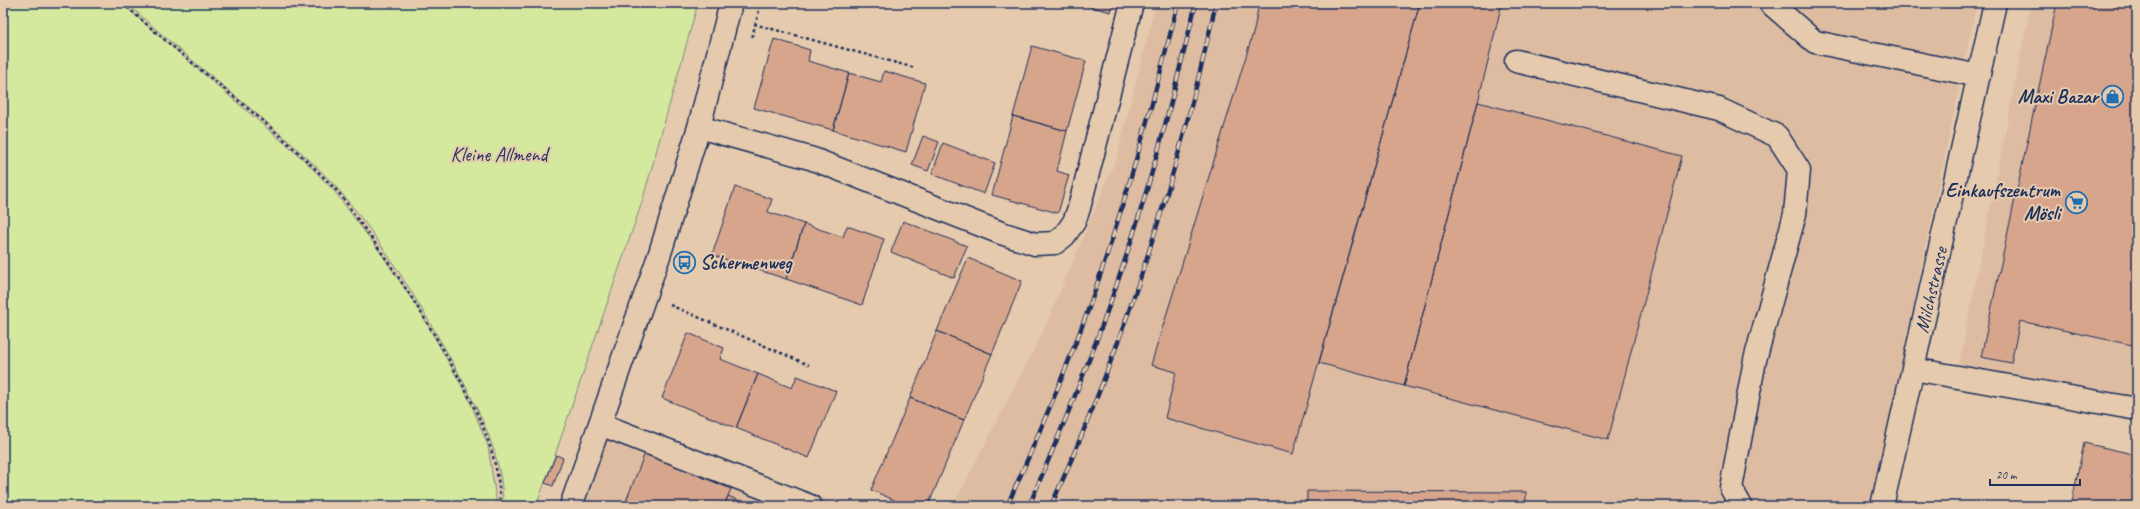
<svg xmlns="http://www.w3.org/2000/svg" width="2140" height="509" font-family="Caveat,sans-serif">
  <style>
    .built { fill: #ddbca2 }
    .green { fill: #d4e99d; stroke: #788c7e }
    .building { fill: #d7a58b; stroke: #1b2f5e }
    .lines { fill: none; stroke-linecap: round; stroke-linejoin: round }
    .minor-casing { stroke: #1b2f5e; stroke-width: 25 }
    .path { stroke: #1b2f5e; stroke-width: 2.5; stroke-dasharray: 3 3; stroke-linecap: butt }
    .minor { stroke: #e5caad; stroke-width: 22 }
    .rail-casing { stroke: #1b2f5e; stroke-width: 4.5 }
    .rail { stroke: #e5caad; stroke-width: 3; stroke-dasharray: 9; stroke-linecap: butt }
    .labels { text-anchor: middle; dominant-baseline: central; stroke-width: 4; stroke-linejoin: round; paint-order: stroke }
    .poi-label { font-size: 20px; font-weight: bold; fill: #1b2f5e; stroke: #e5caad; text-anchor: end }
    .park-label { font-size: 20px; fill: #243861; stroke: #e5caad }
    .street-label { font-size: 20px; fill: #1b2f5e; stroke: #e5caad }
  </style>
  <rect width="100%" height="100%" fill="#e5caad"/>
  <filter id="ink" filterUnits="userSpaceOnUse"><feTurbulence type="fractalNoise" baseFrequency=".025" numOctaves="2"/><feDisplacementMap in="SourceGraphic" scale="8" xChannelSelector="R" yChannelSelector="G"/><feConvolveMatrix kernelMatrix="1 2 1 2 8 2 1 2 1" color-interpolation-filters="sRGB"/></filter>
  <g filter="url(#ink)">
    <!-- built -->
    <path class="built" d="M1156,3h821l-106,503h-918l90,-174 74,-175z
      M2031,3h106v403l-179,-36z
      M604,413l239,93h-263z"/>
    <!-- green -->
    <path class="green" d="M3,3h118l183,157 31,32 48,64 38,57 49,88 18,45 9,60h-494z
      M127,3h571l-56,199 -87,253 -19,51h-33c0,-53 -26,-99 -51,-145 -33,-58 -70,-121 -114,-172 -19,-21 -40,-40 -61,-58 -50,-43 -102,-83 -150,-128z"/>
    <!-- building -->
    <path class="building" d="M931,3h17l-2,4z
      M1076,3h37l-2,9z
      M1259,3h161l-127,451 -128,-36 11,-46 -25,-7 103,-335z
      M1420,3h82l-24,99 -74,284 -85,-23z
      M2057,3h80v53l-5,25 5,2v263l-117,-25 -9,42 -30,-6z
      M774,39l36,11 -2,11 41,12 -16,57 -79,-22z
      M1032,46l54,15 -19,70 -54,-15z
      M884,71l41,12 -19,69 -73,-22 16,-57 32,9z
      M1478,102l204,54 -74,284 -204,-54z
      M1013,116l54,15 -10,40 12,4 -11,38 -66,-18z
      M923,136l16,6 -11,29 -16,-6z
      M943,143l52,20 -11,31 -52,-20z
      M735,187l37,12 -4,13 36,12 -18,55 -74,-24z
      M903,221l64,25 -13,32 -63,-26z
      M804,224l39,13 4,-11 37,13 -22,66 -76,-26z
      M968,258l54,23 -30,73 -55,-23z
      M937,331l55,23 -28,66 -54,-22z
      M688,333l36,15 -4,11 38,15 -22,54 -74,-30z
      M758,374l34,14 5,-12 39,15 -27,67 -73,-30z
      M910,398l54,22 -36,86h-20l-37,-16z
      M2084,443l53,12v51h-66z
      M645,453l86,36 -7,17h-100z
      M556,455l7,3 -10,28 -8,-3z
      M1307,491l219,1v14h-219z
      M728,496l24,10h-28z"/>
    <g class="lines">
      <defs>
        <path id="minor" d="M1770,3l45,39 164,34
          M1516,61l203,48 58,27 22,34 -4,44 -40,146 -24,128 10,18
          M699,127l114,32 188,74 34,11 20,-1 9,-7 10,-14 5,-14 53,-205
          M1913,369l224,40
          M600,424l210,82
          M571,506l89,-253 39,-126 32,-124
          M1882,506l113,-503"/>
      </defs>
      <!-- minor casing -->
      <use href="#minor" class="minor-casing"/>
      <!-- path -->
      <path class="path" d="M123,3c69,64 147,117 212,186 11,11 19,26 29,39 31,42 58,85 84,130 26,46 52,94 52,148
        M754,24l161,44
        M752,37l9,-34
        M670,305l139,60"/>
      <!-- minor -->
      <use href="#minor" class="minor"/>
      <defs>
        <path id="rail" d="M1007,506c30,-67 59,-135 84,-204 34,-98 62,-198 87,-299
          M1029,506c28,-66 56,-132 80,-200 36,-99 62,-201 87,-303
          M1051,506c73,-161 127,-331 165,-503"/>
      </defs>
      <!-- rail casing -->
      <use href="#rail" class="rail-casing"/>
      <!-- rail -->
      <use href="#rail" class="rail"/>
    </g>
  </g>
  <!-- icons -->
  <defs>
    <symbol id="shop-ring" viewBox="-11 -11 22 22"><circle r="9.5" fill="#e5caad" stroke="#1f6fb2" stroke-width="1.5"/><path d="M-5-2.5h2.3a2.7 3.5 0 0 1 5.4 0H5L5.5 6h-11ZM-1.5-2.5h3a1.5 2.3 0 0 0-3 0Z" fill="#1f6fb2"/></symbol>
    <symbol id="supermarket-ring" viewBox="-11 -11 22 22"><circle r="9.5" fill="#e5caad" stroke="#1f6fb2" stroke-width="1.5"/><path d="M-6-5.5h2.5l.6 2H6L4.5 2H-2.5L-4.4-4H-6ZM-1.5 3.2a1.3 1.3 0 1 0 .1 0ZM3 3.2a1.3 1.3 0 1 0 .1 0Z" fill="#1f6fb2"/></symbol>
    <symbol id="bus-ring" viewBox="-11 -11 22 22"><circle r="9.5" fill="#e5caad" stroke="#1f6fb2" stroke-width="1.5"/><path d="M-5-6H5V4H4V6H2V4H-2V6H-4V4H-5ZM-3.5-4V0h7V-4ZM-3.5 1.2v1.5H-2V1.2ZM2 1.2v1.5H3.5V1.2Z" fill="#1f6fb2"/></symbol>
  </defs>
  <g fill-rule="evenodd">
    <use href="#shop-ring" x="2100" y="84" width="25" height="25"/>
    <use href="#supermarket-ring" x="2064" y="190" width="25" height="25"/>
    <use href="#bus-ring" x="672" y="250" width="25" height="25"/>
  </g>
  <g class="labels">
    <!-- poi labels -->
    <g class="poi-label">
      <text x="2098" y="96">Maxi Bazar</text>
      <text x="2060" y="190">Einkaufszentrum<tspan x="2060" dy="23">Mösli</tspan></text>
      <text x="700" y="262" text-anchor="start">Schermenweg</text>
    </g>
    <!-- park labels -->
    <g class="park-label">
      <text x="499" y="154">Kleine Allmend</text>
    </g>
    <!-- street labels -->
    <g class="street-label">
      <text transform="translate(1931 290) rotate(-77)">Milchstrasse</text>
    </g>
  </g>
  <!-- margin -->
  <rect width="2140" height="509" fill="none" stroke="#e5caad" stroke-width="16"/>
  <rect x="8" y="8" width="2124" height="493" fill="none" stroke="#1b2f5e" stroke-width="1.5" filter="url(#ink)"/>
  <!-- scale -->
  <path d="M1990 479v6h90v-6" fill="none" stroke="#1b2f5e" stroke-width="2"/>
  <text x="1996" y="479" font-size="12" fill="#1b2f5e" stroke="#e5caad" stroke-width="3" paint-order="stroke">20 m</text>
</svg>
